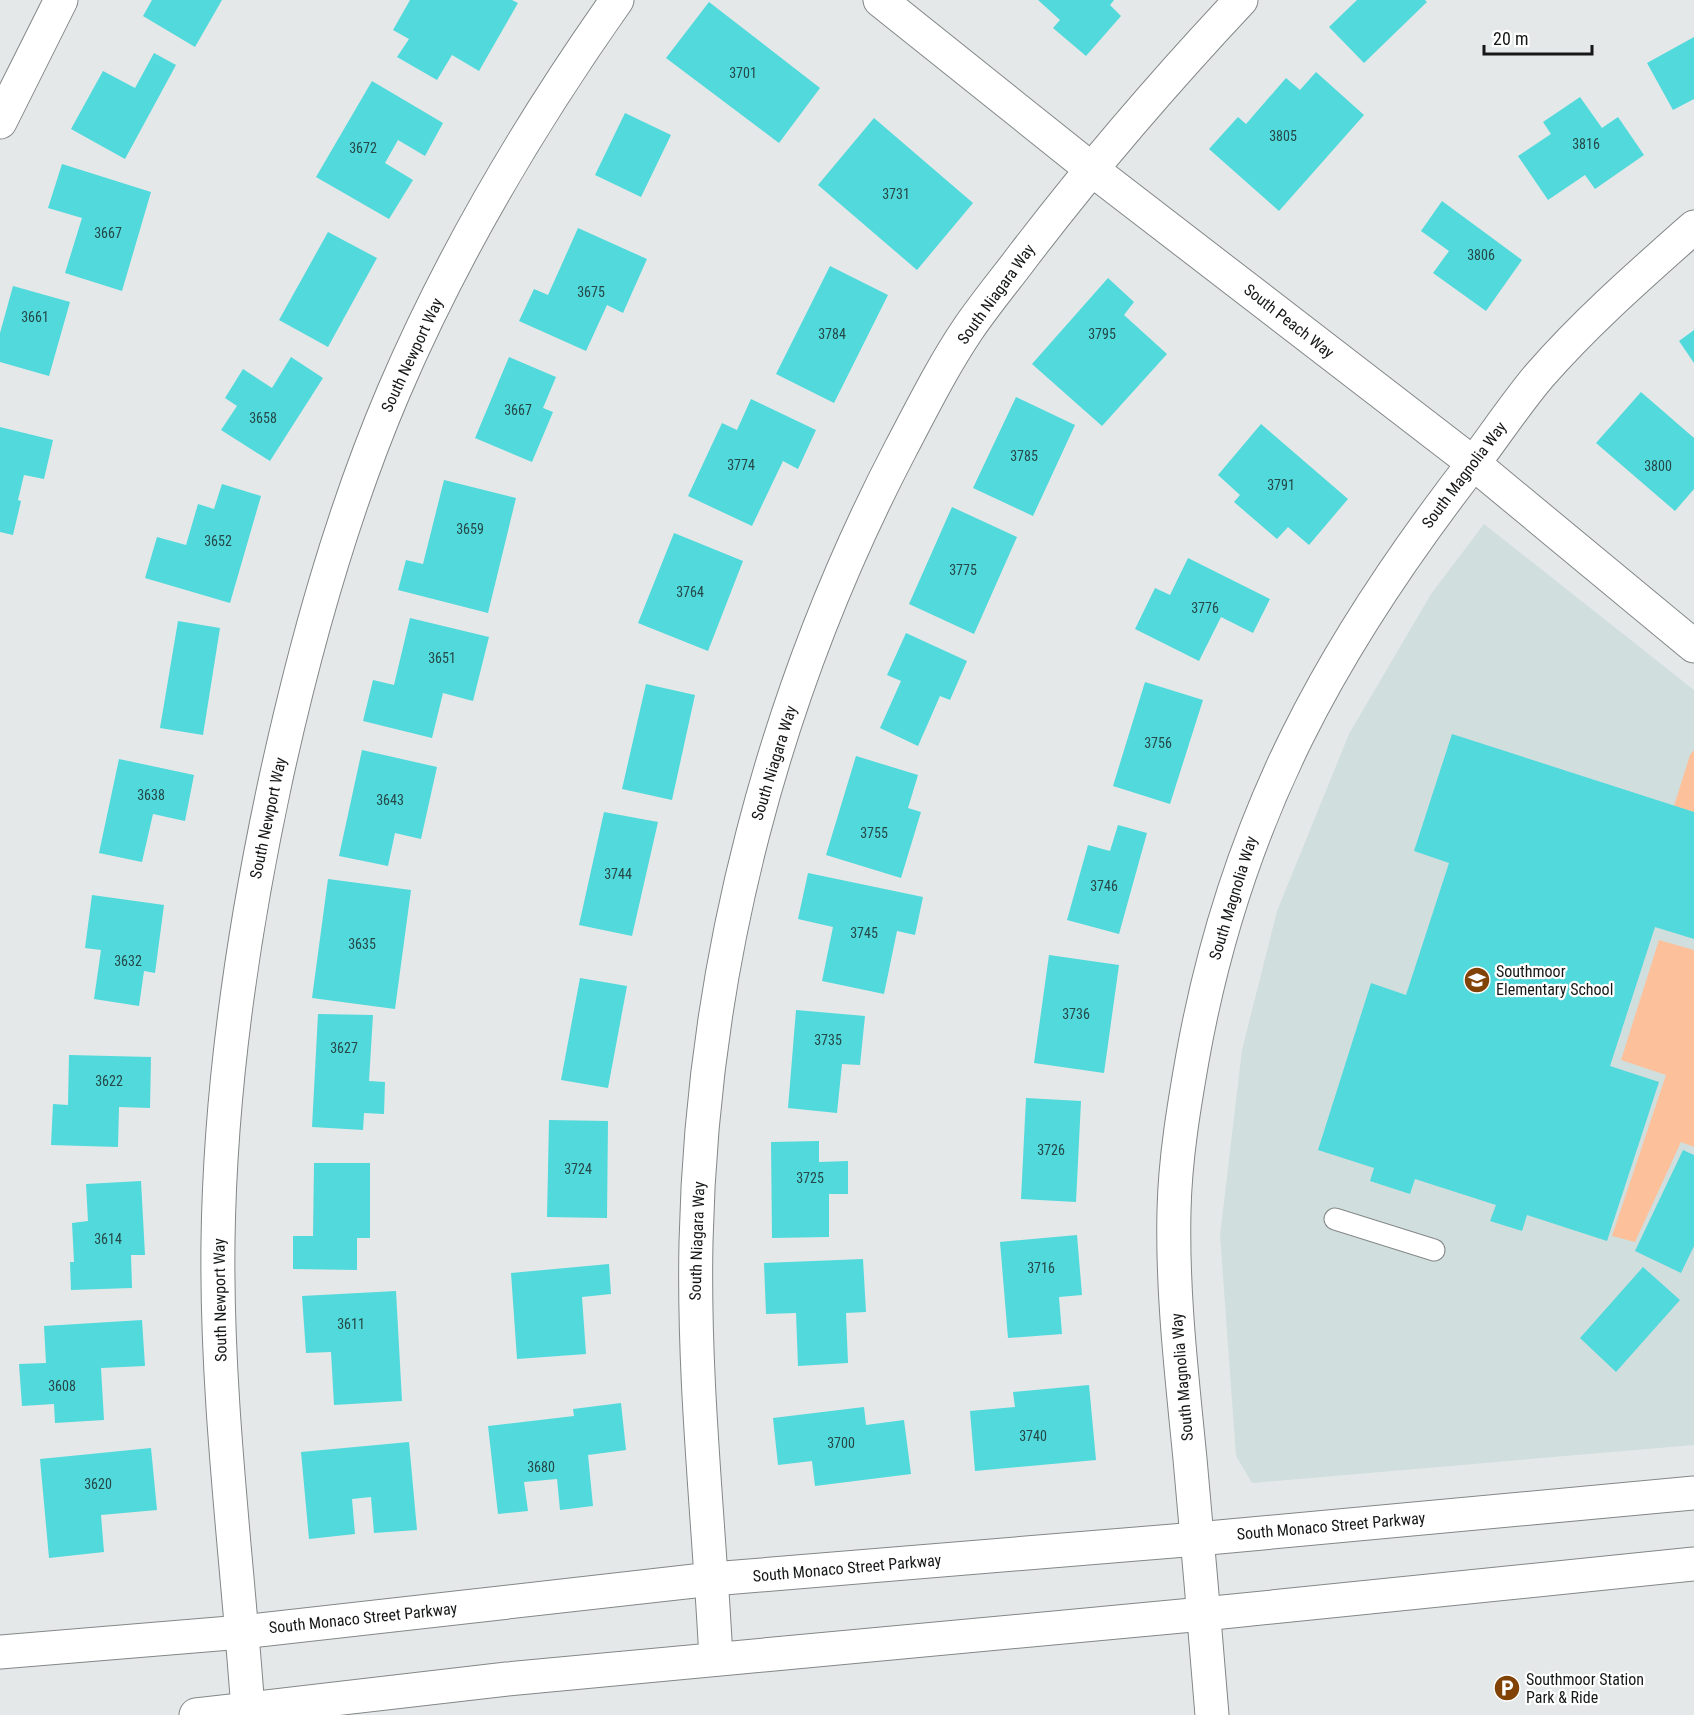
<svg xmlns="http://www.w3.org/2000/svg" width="1694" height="1715" font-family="'Roboto Condensed',sans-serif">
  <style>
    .built { fill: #d1dede }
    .green { fill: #fcc19a }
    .building { fill: #52d9db }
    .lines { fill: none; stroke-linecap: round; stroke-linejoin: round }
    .lane-casing { stroke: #838787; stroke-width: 23 }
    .street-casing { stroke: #838787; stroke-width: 35 }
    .secondary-casing { stroke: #838787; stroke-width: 35 }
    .lane { stroke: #fff; stroke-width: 21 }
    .street { stroke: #fff; stroke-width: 33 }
    .secondary { stroke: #fff; stroke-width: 33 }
    .labels { text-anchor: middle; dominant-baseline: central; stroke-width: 4.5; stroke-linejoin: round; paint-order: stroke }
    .number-label { font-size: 14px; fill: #254848 }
    .street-label { font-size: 16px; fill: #161717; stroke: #fff }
    .poi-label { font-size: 16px; fill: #161717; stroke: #fff; text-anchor: start }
  </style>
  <rect width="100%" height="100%" fill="#e4e8e8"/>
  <!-- built -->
  <path class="built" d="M1484,524l210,166v755l-442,38 -16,-27 -16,-221 22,-185 35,-139 72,-177 82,-140z"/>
  <!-- green -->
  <path class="green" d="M1694,750v62l-20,-6 16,-51z
    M1659,940l35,10v197l-13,-5 -46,100 -23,-6 54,-161 -45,-15z"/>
  <!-- building -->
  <path class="building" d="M152,0h70l-27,47 -52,-31z
    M410,0h102l6,3 -39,68 -27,-16 -15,25 -40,-23 12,-18 -16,-9z
    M1038,0h76l-4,5 11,11 -35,40 -33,-28 7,-8z
    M1357,0h68l2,2 -63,61 -35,-36z
    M709,2l111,86 -41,55 -113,-85z
    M1694,37v62l-21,11 -26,-47z
    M154,53l22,12 -51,94 -54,-30 32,-58 32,17z
    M1316,72l48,43 -85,96 -70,-62 29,-32 8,7 40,-46 14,12z
    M372,81l71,42 -18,33 -27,-16 -13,23 28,17 -24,39 -73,-42z
    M1580,97l22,31 16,-11 26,38 -49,34 -10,-14 -37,25 -30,-44 33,-22 -8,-12z
    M625,113l46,22 -30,62 -46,-22z
    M874,118l99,85 -56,67 -99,-85z
    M62,164l89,28 -29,99 -57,-18 17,-55 -34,-10z
    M1442,201l80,59 -36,51 -53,-38 16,-22 -28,-20z
    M578,228l69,31 -24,54 -16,-8 -21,46 -67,-30 15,-32 14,6z
    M328,232l49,26 -49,89 -49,-27z
    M830,266l58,29 -54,108 -58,-29z
    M1108,278l26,24 -10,13 43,39 -65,72 -70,-62z
    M13,286l57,16 -21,74 -49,-14v-29z
    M1694,330v33l-15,-22z
    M291,357l32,21 -53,83 -49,-31 16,-24 -12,-8 18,-29 29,19z
    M509,357l47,20 -13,31 10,4 -21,50 -57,-24z
    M1641,392l53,46v51l-19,22 -79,-68z
    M1016,397l59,28 -42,91 -60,-28z
    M751,399l65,31 -18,39 -15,-8 -31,65 -64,-30 34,-73 15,7z
    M1261,424l87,75 -39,46 -21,-18 -11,12 -43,-37 6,-7 -22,-20z
    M0,427l53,13 -9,39 -20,-4 -6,25 3,1 -8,34 -13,-3z
    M444,480l72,18 -28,115 -90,-23 8,-30 17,4z
    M222,484l39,12 -31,107 -85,-25 12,-41 29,8 12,-41 16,5z
    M952,507l65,30 -43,97 -65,-30z
    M674,533l69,28 -35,90 -70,-28z
    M1188,558l82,41 -17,34 -32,-16 -22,44 -64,-32 20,-41 15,7z
    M410,618l79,19 -16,64 -30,-8 -11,45 -69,-17 10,-41 21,5z
    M178,621l42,7 -17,107 -43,-7z
    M906,633l61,28 -17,39 -10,-4 -22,50 -38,-18 21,-47 -14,-6z
    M1145,682l58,18 -33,104 -57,-18z
    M646,684l49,11 -23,105 -50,-11z
    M1452,734l242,78v127l-39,-12 -45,139 49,16 -52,159 -80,-26 -5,16 -32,-10 6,-16 -81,-26 -5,15 -40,-13 4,-13 -56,-18 53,-167 35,12 43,-132 -35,-12z
    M362,750l75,17 -16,72 -26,-6 -7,33 -49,-10z
    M856,756l62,19 -10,33 13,4 -20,66 -75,-23z
    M119,759l75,16 -9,46 -32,-7 -11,48 -43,-9z
    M604,812l54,10 -26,114 -53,-11z
    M1118,825l29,8 -28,101 -52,-14 21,-75 22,6z
    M808,873l115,24 -8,38 -18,-4 -13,63 -62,-13 11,-54 -35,-8z
    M328,879l83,11 -16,119 -83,-11z
    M92,895l72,10 -9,68 -11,-2 -5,35 -45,-7 7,-49 -16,-2z
    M1049,955l70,10 -15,108 -70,-10z
    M580,978l47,8 -19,102 -47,-8z
    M796,1010l69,6 -5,49 -18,-1 -5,49 -49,-5z
    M318,1014l55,1 -4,66 16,1 -1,32 -20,-1 -1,17 -51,-3z
    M69,1055l82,2 -1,51 -31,-1 -1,40 -67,-2 2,-41 15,1z
    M1026,1098l55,3 -5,101 -55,-3z
    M549,1120l59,1 -1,97 -60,-1z
    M819,1141v21l29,-1v33h-19v43l-57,1 -1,-96z
    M1683,1150l11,5v91l-13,27 -46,-22z
    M314,1163h56v75h-13v32l-64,-1v-33h20z
    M141,1181l4,74h-14l1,33 -61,2 -1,-28h4l-2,-39 16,-2 -2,-37z
    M1077,1235l5,60 -23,2 3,37 -54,4 -8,-96z
    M863,1259l3,53 -20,1 2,50 -50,3 -2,-53 -30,1 -2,-51z
    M609,1264l2,30 -29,3 4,57 -69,5 -6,-86z
    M1643,1267l37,33 -64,72 -36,-34z
    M396,1291l6,110 -68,4 -3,-53 -25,1 -4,-57z
    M142,1320l3,46 -44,2 3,52 -49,3 -1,-19 -32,2 -3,-42 27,-1 -2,-37z
    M1089,1385l7,75 -121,11 -5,-60 45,-4 -2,-15z
    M621,1403l5,47 -38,5 5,51 -33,4 -3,-31 -33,3 4,29 -30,3 -10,-88 86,-10 -1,-7z
    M864,1407l2,18 38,-5 7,54 -96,12 -3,-25 -34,4 -5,-47z
    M409,1442l8,88 -43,3 -3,-36 -19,2 3,35 -46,5 -8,-87z
    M151,1448l6,62 -56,5 3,37 -55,6 -9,-99z"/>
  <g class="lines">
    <defs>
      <path id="lane" d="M1335,1219l99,31"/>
      <path id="street" d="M880,0l210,168 383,295 221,183
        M0,122l61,-122
        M716,1659c-7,-139 -23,-278 -20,-417 6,-276 78,-551 205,-794 21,-40 42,-82 67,-119 17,-25 37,-49 55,-73 68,-89 141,-174 218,-256
        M248,1710c-11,-155 -32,-311 -30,-468 2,-156 25,-311 58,-464 29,-132 65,-263 118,-387 59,-138 137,-269 223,-391
        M1212,1715c-7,-85 -14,-171 -22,-256 -8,-82 -18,-165 -16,-248 1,-52 10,-105 19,-156 43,-238 139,-411 286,-599 20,-27 39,-55 60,-80 47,-54 102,-102 155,-149"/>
      <path id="secondary" d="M0,1652l242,-20 470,-53 485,-40 497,-46
        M196,1715l311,-36 696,-65 491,-50"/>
    </defs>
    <!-- lane casing -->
    <use href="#lane" class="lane-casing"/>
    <!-- street casing -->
    <use href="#street" class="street-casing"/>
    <!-- secondary casing -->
    <use href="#secondary" class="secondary-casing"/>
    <!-- lane -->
    <use href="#lane" class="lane"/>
    <!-- street -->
    <use href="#street" class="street"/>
    <!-- secondary -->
    <use href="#secondary" class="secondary"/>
  </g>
  <!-- icons -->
  <defs>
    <symbol id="school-disc" viewBox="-11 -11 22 22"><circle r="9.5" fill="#814206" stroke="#fff"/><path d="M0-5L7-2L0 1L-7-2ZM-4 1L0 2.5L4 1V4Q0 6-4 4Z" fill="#fff"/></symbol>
    <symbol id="parking-disc" viewBox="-11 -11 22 22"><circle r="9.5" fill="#814206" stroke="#fff"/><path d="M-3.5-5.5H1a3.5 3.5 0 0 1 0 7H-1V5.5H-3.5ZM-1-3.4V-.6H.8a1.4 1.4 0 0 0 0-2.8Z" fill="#fff"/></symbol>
  </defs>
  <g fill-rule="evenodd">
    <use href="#school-disc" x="1462" y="965" width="30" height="30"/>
    <use href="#parking-disc" x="1492" y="1673" width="30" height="30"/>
  </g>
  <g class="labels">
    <!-- number labels -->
    <g class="number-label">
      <text x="743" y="73">3701</text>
      <text x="1283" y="136">3805</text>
      <text x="1586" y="144">3816</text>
      <text x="363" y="148">3672</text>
      <text x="896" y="194">3731</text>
      <text x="108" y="233">3667</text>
      <text x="1481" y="255">3806</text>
      <text x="591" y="292">3675</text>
      <text x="35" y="317">3661</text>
      <text x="832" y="334">3784</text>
      <text x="1102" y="334">3795</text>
      <text x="518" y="410">3667</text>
      <text x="263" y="418">3658</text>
      <text x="1024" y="456">3785</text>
      <text x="741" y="465">3774</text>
      <text x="1658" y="466">3800</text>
      <text x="1281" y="485">3791</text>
      <text x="470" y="529">3659</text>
      <text x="218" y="541">3652</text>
      <text x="963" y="570">3775</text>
      <text x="690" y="592">3764</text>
      <text x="1205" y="608">3776</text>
      <text x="442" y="658">3651</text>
      <text x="1158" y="743">3756</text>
      <text x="151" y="795">3638</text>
      <text x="390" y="800">3643</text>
      <text x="874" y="833">3755</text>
      <text x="618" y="874">3744</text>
      <text x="1104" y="886">3746</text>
      <text x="864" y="933">3745</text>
      <text x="362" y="944">3635</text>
      <text x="128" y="961">3632</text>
      <text x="1076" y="1014">3736</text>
      <text x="828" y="1040">3735</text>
      <text x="344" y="1048">3627</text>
      <text x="109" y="1081">3622</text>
      <text x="1051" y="1150">3726</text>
      <text x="578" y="1169">3724</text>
      <text x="810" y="1178">3725</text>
      <text x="108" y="1239">3614</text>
      <text x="1041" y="1268">3716</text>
      <text x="351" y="1324">3611</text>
      <text x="62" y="1386">3608</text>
      <text x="1033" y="1436">3740</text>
      <text x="841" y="1443">3700</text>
      <text x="541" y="1467">3680</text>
      <text x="98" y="1484">3620</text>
    </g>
    <!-- street labels -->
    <g class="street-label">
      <text transform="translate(996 294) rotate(-54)">South Niagara Way</text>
      <text transform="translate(1289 321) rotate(38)">South Peach Way</text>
      <text transform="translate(412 355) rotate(-65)">South Newport Way</text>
      <text transform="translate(1464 475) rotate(-53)">South Magnolia Way</text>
      <text transform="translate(774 763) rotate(-73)">South Niagara Way</text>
      <text transform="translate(268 818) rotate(-78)">South Newport Way</text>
      <text transform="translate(1233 898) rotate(-73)">South Magnolia Way</text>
      <text transform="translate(697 1241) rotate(-88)">South Niagara Way</text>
      <text transform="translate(220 1300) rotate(-91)">South Newport Way</text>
      <text transform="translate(1182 1377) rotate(-95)">South Magnolia Way</text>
      <text transform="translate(1331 1526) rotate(-5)">South Monaco Street Parkway</text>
      <text transform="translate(847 1568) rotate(-5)">South Monaco Street Parkway</text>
      <text transform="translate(363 1618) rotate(-6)">South Monaco Street Parkway</text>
    </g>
    <!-- poi labels -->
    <g class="poi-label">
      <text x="1496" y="971">Southmoor<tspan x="1496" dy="18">Elementary School</tspan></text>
      <text x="1526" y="1679">Southmoor Station<tspan x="1526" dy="18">Park &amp; Ride</tspan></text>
    </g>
  </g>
  <!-- scale -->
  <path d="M1484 45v9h108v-9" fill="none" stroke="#161717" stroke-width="3"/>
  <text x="1493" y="45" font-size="18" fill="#161717" stroke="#ffffff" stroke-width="4.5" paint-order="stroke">20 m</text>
</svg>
